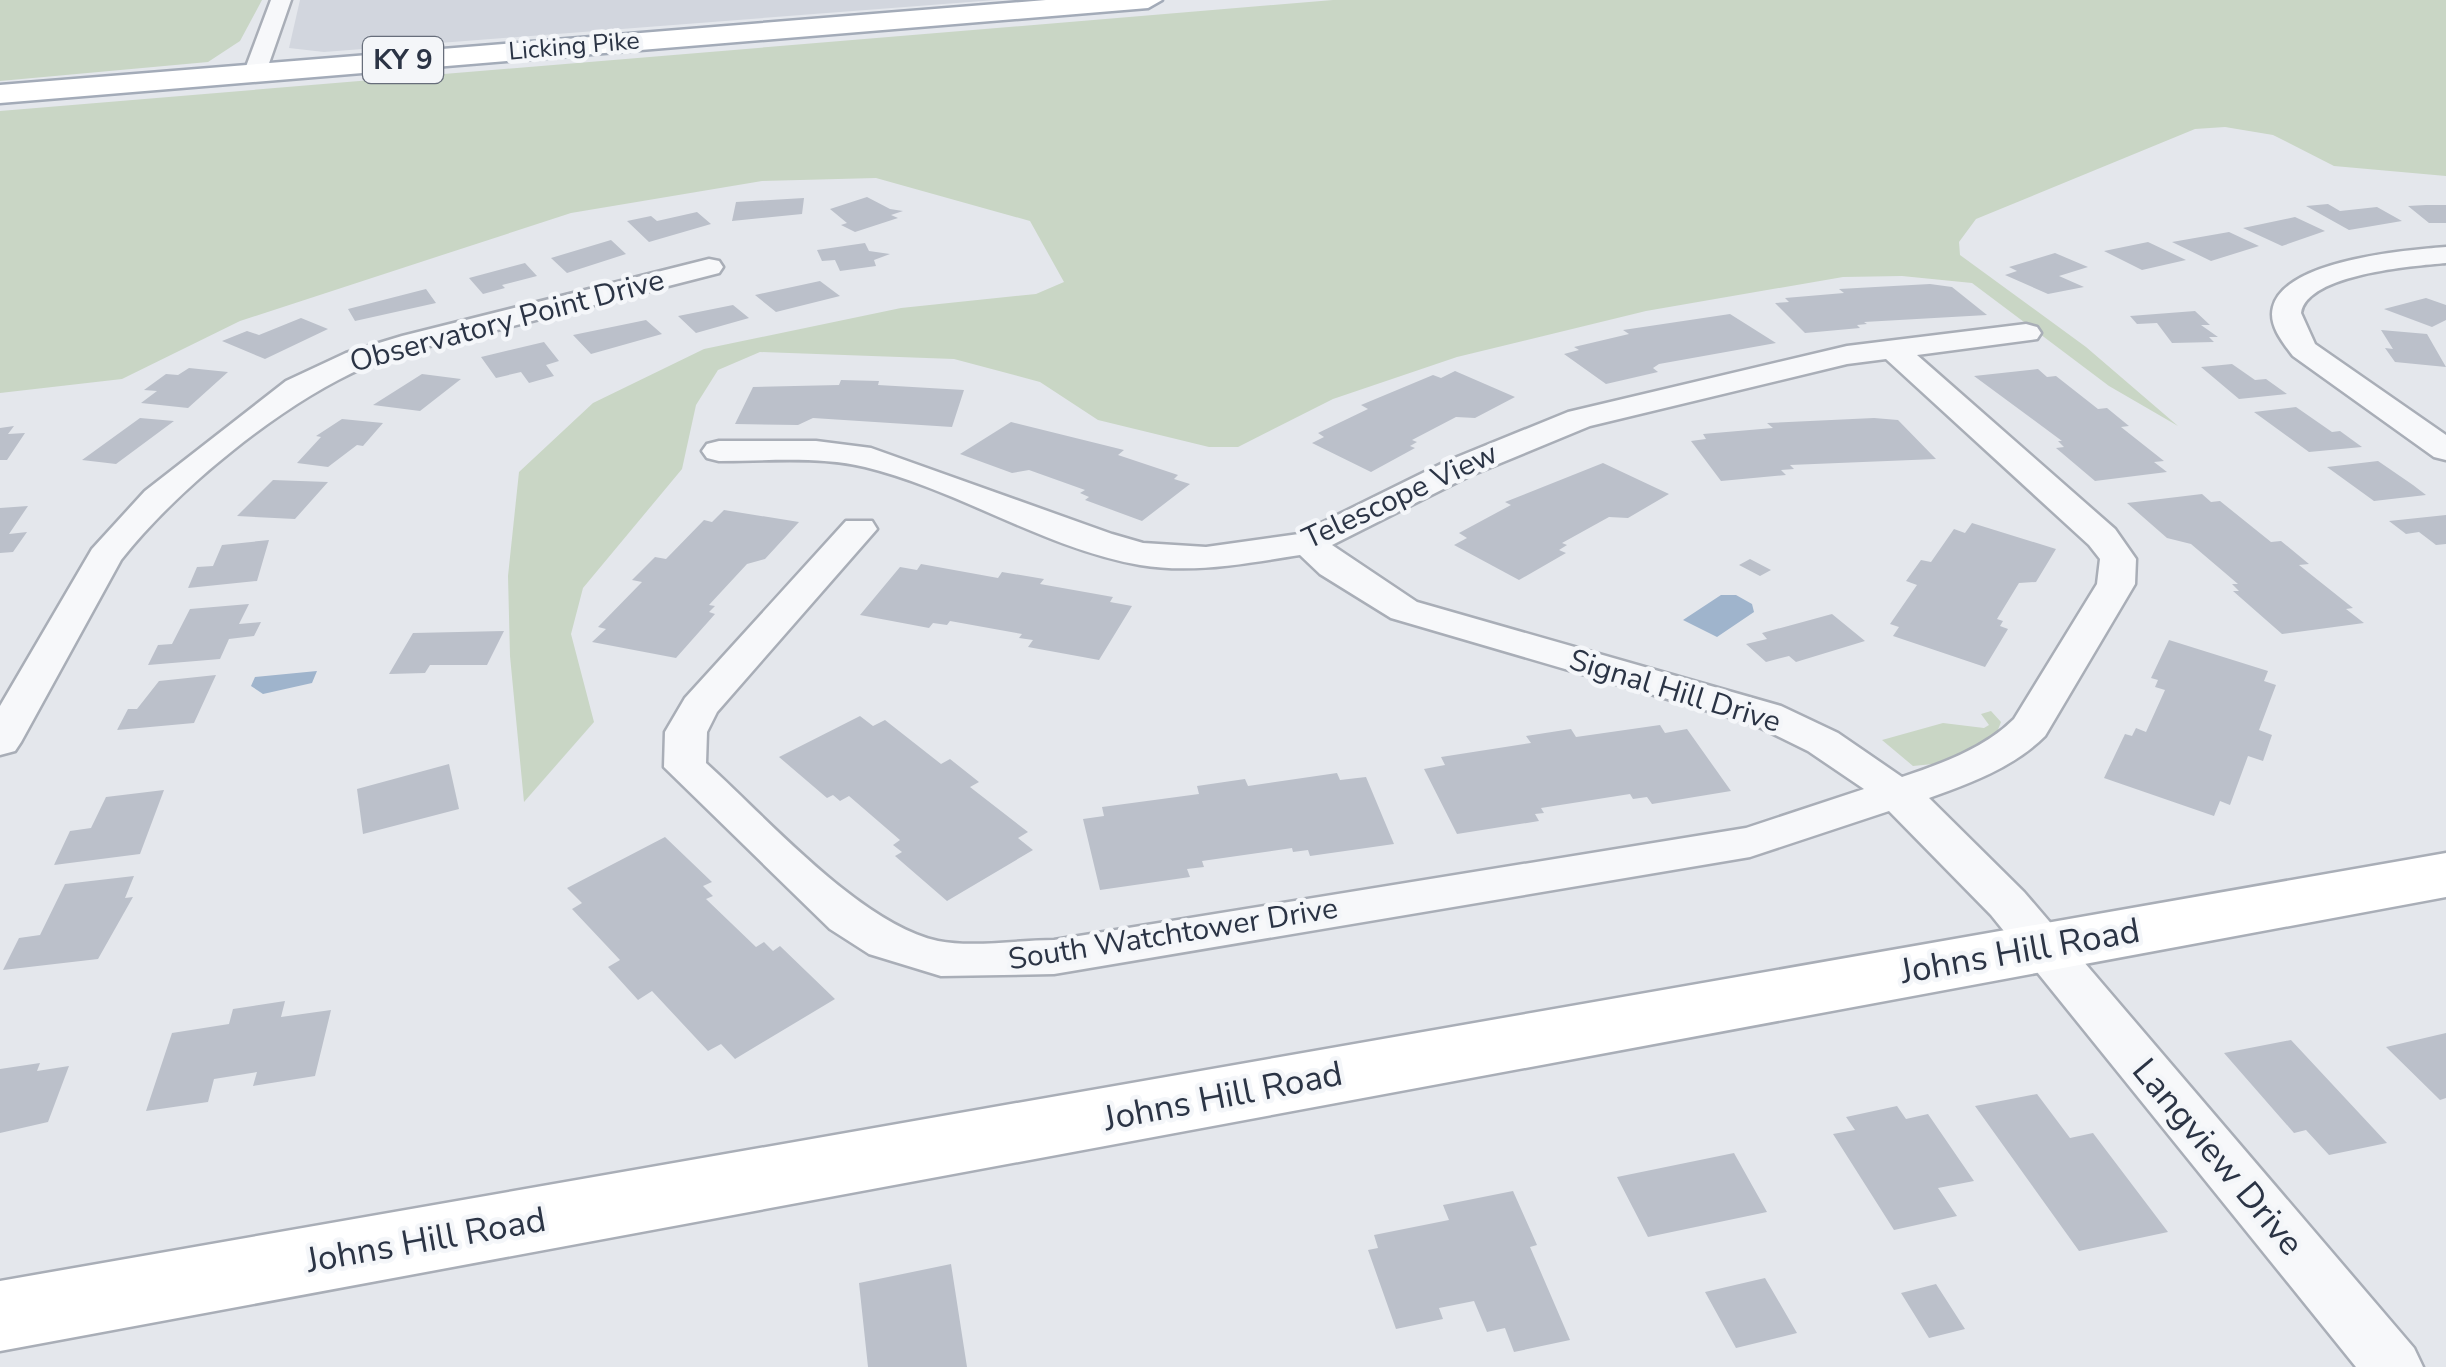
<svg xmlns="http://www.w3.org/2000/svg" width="2446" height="1367" font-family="'Nunito Sans',sans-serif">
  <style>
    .built { fill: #d2d6de }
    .green { fill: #c9d6c5 }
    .water { fill: #9fb4cc }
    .building { fill: #bbc0ca }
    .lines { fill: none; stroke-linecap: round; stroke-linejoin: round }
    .minor-casing { stroke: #a9aeb7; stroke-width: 5 }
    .secondary-casing { stroke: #a9aeb7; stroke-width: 5 }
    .primary-casing { stroke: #a3abb8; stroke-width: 5 }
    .minor { fill: #f7f8fa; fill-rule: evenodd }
    .secondary { fill: #fff; fill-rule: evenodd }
    .primary { fill: #fff; fill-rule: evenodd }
    .labels { text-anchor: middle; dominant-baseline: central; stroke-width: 9; stroke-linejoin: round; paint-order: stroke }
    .far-street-label { font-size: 25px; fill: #2b3445; stroke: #f4f6f9 }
    .shield { fill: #f4f6f9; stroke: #676e7b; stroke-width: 2.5 }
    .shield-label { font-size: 28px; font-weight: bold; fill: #2b3445 }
    .street-label { font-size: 30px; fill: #2b3445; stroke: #f4f6f9 }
    .near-street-label { font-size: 35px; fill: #2b3445; stroke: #f4f6f9 }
  </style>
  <rect width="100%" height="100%" fill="#e4e7ec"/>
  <!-- built -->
  <path class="built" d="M300,0h696l-672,52 -35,-4z"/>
  <!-- green -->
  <path class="green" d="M0,0h262l-22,41 -32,21 -208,19z
    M1333,0h1113v176l-112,-10 -61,-31 -48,-8 -30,2 -219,90 -17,23 1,13 126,92 92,79 -69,-40 -137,-103 -70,-7 -59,1 -197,34 -189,46 -124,42 -95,48h-29l-111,-27 -58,-38 -86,-23 -194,-7 -42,18 -22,35 -14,64 -99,119 -12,46 23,88 -70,80 -14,-146 -2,-80 11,-104 74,-69 111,-54 197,-41 135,-14 28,-12 -34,-61 -154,-43 -114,3 -191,32 -331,108 -118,58 -122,14v-282z
    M1991,711l10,11 -7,18 -61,24 -20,2 -31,-26 61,-17 41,5 5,-3 -8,-11z"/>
  <!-- water -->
  <path class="water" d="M1721,595h15l16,9 2,8 -37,25 -34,-17z
    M317,671l-5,12 -49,11 -12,-8 4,-9z"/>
  <!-- building -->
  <path class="building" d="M867,197l23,12 13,2 -12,4 7,3 -43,14 -14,-7 6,-2 -17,-14z
    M804,198l-2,16 -70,7 4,-19z
    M2328,204l12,7 37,-4 25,14 -53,9 -43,-24z
    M2426,205h20v18h-17l-21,-17z
    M697,212l14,12 -62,18 -22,-21 24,-5 6,5z
    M2295,217l30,14 -43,15 -39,-18z
    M2229,232l30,14 -48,15 -39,-19z
    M611,240l15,14 -59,19 -16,-15z
    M2148,242l38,18 -44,10 -38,-19z
    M865,243l4,8 21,3 -16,6 2,6 -36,5 -5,-11 -13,1 -5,-11z
    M2055,253l33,14 -29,9 25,11 -36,7 -43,-19 12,-4 -8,-4z
    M525,263l12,13 -35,9 3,3 -22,6 -14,-16z
    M820,281l20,15 -64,16 -21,-17z
    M1930,284l22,3 35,28 -123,7 3,2 -10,1 3,3 -55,5 -30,-30 14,-1 -4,-4 59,-5 -5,-4z
    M426,289l10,14 -81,18 -7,-12z
    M2426,298l20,7v15l-14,7 -48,-18z
    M733,305l16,13 -53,15 -18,-17z
    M2195,311l15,14h-9l17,12h-9l5,5 -42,1 -15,-20 -20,1 -7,-8z
    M1730,314l46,29 -117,21 -6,4 5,4 -52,12 -42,-30 15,-4 -5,-3 55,-13 -6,-4z
    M301,318l27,11 -63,30 -43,-18 25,-10 12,4z
    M646,320l16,14 -71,20 -18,-19z
    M2381,330l46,4 19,33 -51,-5 -10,-14 8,1z
    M544,342l15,19 -13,4 8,11 -25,7 -8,-11 -25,6 -15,-21z
    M2232,364l23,16 11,-1 21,15 -48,5 -38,-32z
    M189,368l39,4 -40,36 -47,-5 16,-12 -13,-1 22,-16 12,1z
    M2038,369l9,8 9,-1 42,33 9,-1 22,18 -8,1 43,34 -10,1 13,10 -72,9 -39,-33 8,-1 -6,-6h4l-88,-65z
    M1455,371l60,26 -40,21 -19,-1 -44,23 5,2 -7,4 5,2 -44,24 -59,-29 12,-6 -6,-4 50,-24 -7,-4 72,-30 8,3z
    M422,374l39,5 -41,32 -47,-6z
    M841,380l38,1 -1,4 86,5 -12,37 -139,-9 -15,7 -63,-1 18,-37 86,-2z
    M2296,407l36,25 8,-1 22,16 -53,5 -55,-40z
    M140,418l34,3 -58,43 -34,-4z
    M1874,418l24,2 38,39 -146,6 4,4 -13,1 5,5 -65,6 -30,-40 15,-2 -3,-5 70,-6 -6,-5z
    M342,419l41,4 -20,23 -6,-1 -29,22 -31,-4 24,-26 -5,-1z
    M1011,422l113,28 -6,5 60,20 -4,4 16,5 -48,37 -57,-21 4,-3 -9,-4 5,-3 -56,-20 -17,3 -52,-19z
    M14,426l-6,8 17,-1 -18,27h-7v-32z
    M2378,461l35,24 13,10 -52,6 -47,-34z
    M1603,463l66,31 -41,24 -19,-1 -47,26 5,2 -8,5 7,3 -47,27 -65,-35 13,-7 -8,-5 52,-28 -6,-3z
    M273,480l55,2 -33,37 -58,-3z
    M2202,494l9,8 9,-1 51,41 10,-1 28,23 -10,1 54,43 -7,1 18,14 -82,11 -49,-43h6l-7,-7h6l-47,-40 -24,-6 -40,-35z
    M28,506l-19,28 18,-2 -14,20 -13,1v-45z
    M724,510l75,12 -34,37 -18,5 -38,41 6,1 -6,6 6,2 -39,44 -84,-16 14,-13 -8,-2 44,-45 -10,-2 23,-23 11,2 38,-39 8,2z
    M2446,515v29l-10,1 -17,-13 -13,2 -17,-13z
    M1972,523l84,26 -20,33 -17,1 -22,36 6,2 -3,5 8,3 -23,38 -92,-31 6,-9 -9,-3 27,-39 -11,-4 15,-21 10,2 23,-33 11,4z
    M269,540l-12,41 -69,7 9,-21 16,-1 9,-21z
    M1750,559l21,11 -11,6 -21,-11z
    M921,564l77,14 4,-6 42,7 -4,5 73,13 -3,5 22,4 -33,54 -71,-13 5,-7 -14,-2 3,-4 -72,-13 -3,4 -14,-2 -4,5 -69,-13 40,-48 17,3z
    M249,604l-10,20 22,-2 -7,14 -25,3 -9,20 -72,6 10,-20 14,-1 18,-35z
    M1832,614l33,27 -69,21 -7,-6 -23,6 -20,-18 21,-5 -5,-6z
    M504,631l-17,34h-57l-5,8 -36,1 24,-41z
    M2169,640l99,31 -4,10 12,4 -17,45 13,5 -9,26 -15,-5 -18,49 -10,-4 -6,15 -110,-38 21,-44 7,2 4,-8 10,4 19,-42 -10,-3 3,-7 -7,-2z
    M216,675l-22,48 -77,7 11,-21h9l22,-28z
    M860,716l13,10 12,-6 56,44 9,-5 29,23 -9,5 58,45 -10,6 15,12 -86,51 -52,-45 7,-4 -9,-7 7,-5 -51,-44 -9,5 -7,-6 -6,3 -48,-41z
    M1660,725l5,8 22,-4 44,62 -79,13 -5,-7 -14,2 -3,-5 -89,14 3,5 -9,1 4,7 -82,13 -33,-65 21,-4 -4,-8 90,-14 -5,-7 45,-7 5,8z
    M449,764l10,45 -96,25 -6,-45z
    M1337,773l3,7 26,-3 28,67 -84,12 -2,-6 -15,2 -1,-4 -90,13 2,6 -17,2 3,8 -90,13 -17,-71 21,-3 -2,-9 97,-13 -2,-8 48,-7 3,7z
    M164,790l-24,64 -86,11 16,-34 21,-3 15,-31z
    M665,837l47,45 -9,4 10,10 -7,3 50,48 8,-5 9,9 7,-5 55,53 -100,60 -14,-15 -13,7 -56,-60 -14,9 -30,-33 12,-7 -48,-51 10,-6 -15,-15z
    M134,876l-9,22 8,-1 -35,62 -95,11 16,-32 21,-3 25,-51z
    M285,1001l-4,16 50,-7 -16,66 -62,10 4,-14 -43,7 -6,23 -62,9 26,-78 57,-9 4,-15z
    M2446,1033v65l-6,2 -54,-53z
    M2291,1040l96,103 -58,12 -23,-25 -12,3 -70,-80z
    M40,1063l-3,8 32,-5 -21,56 -48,11v-64z
    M2037,1094l33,44 23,-5 75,99 -89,19 -104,-145z
    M1897,1106l9,13 22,-5 46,67 -36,7 19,28 -63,14 -61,-96 22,-4 -9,-13z
    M1734,1153l33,59 -119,25 -31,-60z
    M1513,1191l24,54 -7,2 40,93 -56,12 -9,-24 -18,4 -13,-31 -35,7 4,11 -47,10 -28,-79 10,-2 -4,-13 75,-15 -6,-15z
    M951,1264l16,103h-99l-9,-84z
    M1765,1278l32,55 -61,15 -31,-56z
    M1936,1284l29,45 -36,9 -28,-45z"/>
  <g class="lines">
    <defs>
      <path id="minor" d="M271,0h20l-25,72 -11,7 -8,-2 -3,-5z
        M2446,247v16c-33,3 -139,11 -145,50l14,31 131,91v25l-12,-3 -141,-101c-10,-13 -25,-31 -20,-49 12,-47 133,-57 173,-60z
        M709,259l10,2 4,6 -4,6c-74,19 -148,38 -222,57 -44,11 -91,19 -132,37 -83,36 -188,122 -244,193l-100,182 -6,9 -15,4v-49l92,-157 53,-58 141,-110 60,-28 56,-17z
        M2026,324l11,3 4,6 -4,6 -120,16 198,174 21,30 -1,25 -90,152c-31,31 -76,48 -116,62l95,94 390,456 9,19h-67l-365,-452 -102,-104 -139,46 -696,117 -113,2 -72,-22 -39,-25 -166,-162 1,-35 20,-34 161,-177h26l5,8 -160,183 -10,20 -1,31c60,54 154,161 232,178 35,7 80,-1 116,-1l692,-112 118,-39 -56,-38 -55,-27 -362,-106 -71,-44 -20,-19c-53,8 -106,19 -160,10 -96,-17 -181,-75 -275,-98 -47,-11 -98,-6 -146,-6l-12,-3 -5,-7 5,-7 12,-3h97l55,7 241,86 31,9 63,4 93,-13 146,-72 123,-50 279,-66zM1886,359l203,186 11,14 -3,25 -83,135c-29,29 -73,45 -112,58l-64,-44 -57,-27 -364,-104 -85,-57 137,-69 121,-50 257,-62z"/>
      <path id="secondary" d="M2446,853v44l-2446,454v-70z"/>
      <path id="primary" d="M1046,0h116l-14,8 -1148,95v-18z"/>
    </defs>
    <!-- minor casing -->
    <use href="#minor" class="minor-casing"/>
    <!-- secondary casing -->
    <use href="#secondary" class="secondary-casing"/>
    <!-- primary casing -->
    <use href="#primary" class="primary-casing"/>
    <!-- minor -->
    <use href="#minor" class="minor"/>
    <!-- secondary -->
    <use href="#secondary" class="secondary"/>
    <!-- primary -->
    <use href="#primary" class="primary"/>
  </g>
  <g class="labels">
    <!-- far-street labels -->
    <g class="far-street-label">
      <text transform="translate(574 46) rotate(-5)">Licking Pike</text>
    </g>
    <!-- shield labels -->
    <rect class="shield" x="363" y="37" width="80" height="46" rx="8"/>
    <g class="shield-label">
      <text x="403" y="60">KY 9</text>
    </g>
    <!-- street labels -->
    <g class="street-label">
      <text transform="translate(507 321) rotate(-15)">Observatory Point Drive</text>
      <text transform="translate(1400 496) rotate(-25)">Telescope View</text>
      <text transform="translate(1675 691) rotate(17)">Signal Hill Drive</text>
      <text transform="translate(1173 934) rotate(-9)">South Watchtower Drive</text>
    </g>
    <!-- near-street labels -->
    <g class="near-street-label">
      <text transform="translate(2020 951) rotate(-10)">Johns Hill Road</text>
      <text transform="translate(1223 1096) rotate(-11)">Johns Hill Road</text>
      <text transform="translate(2218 1157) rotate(50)">Langview Drive</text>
      <text transform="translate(426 1240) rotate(-10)">Johns Hill Road</text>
    </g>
  </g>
</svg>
